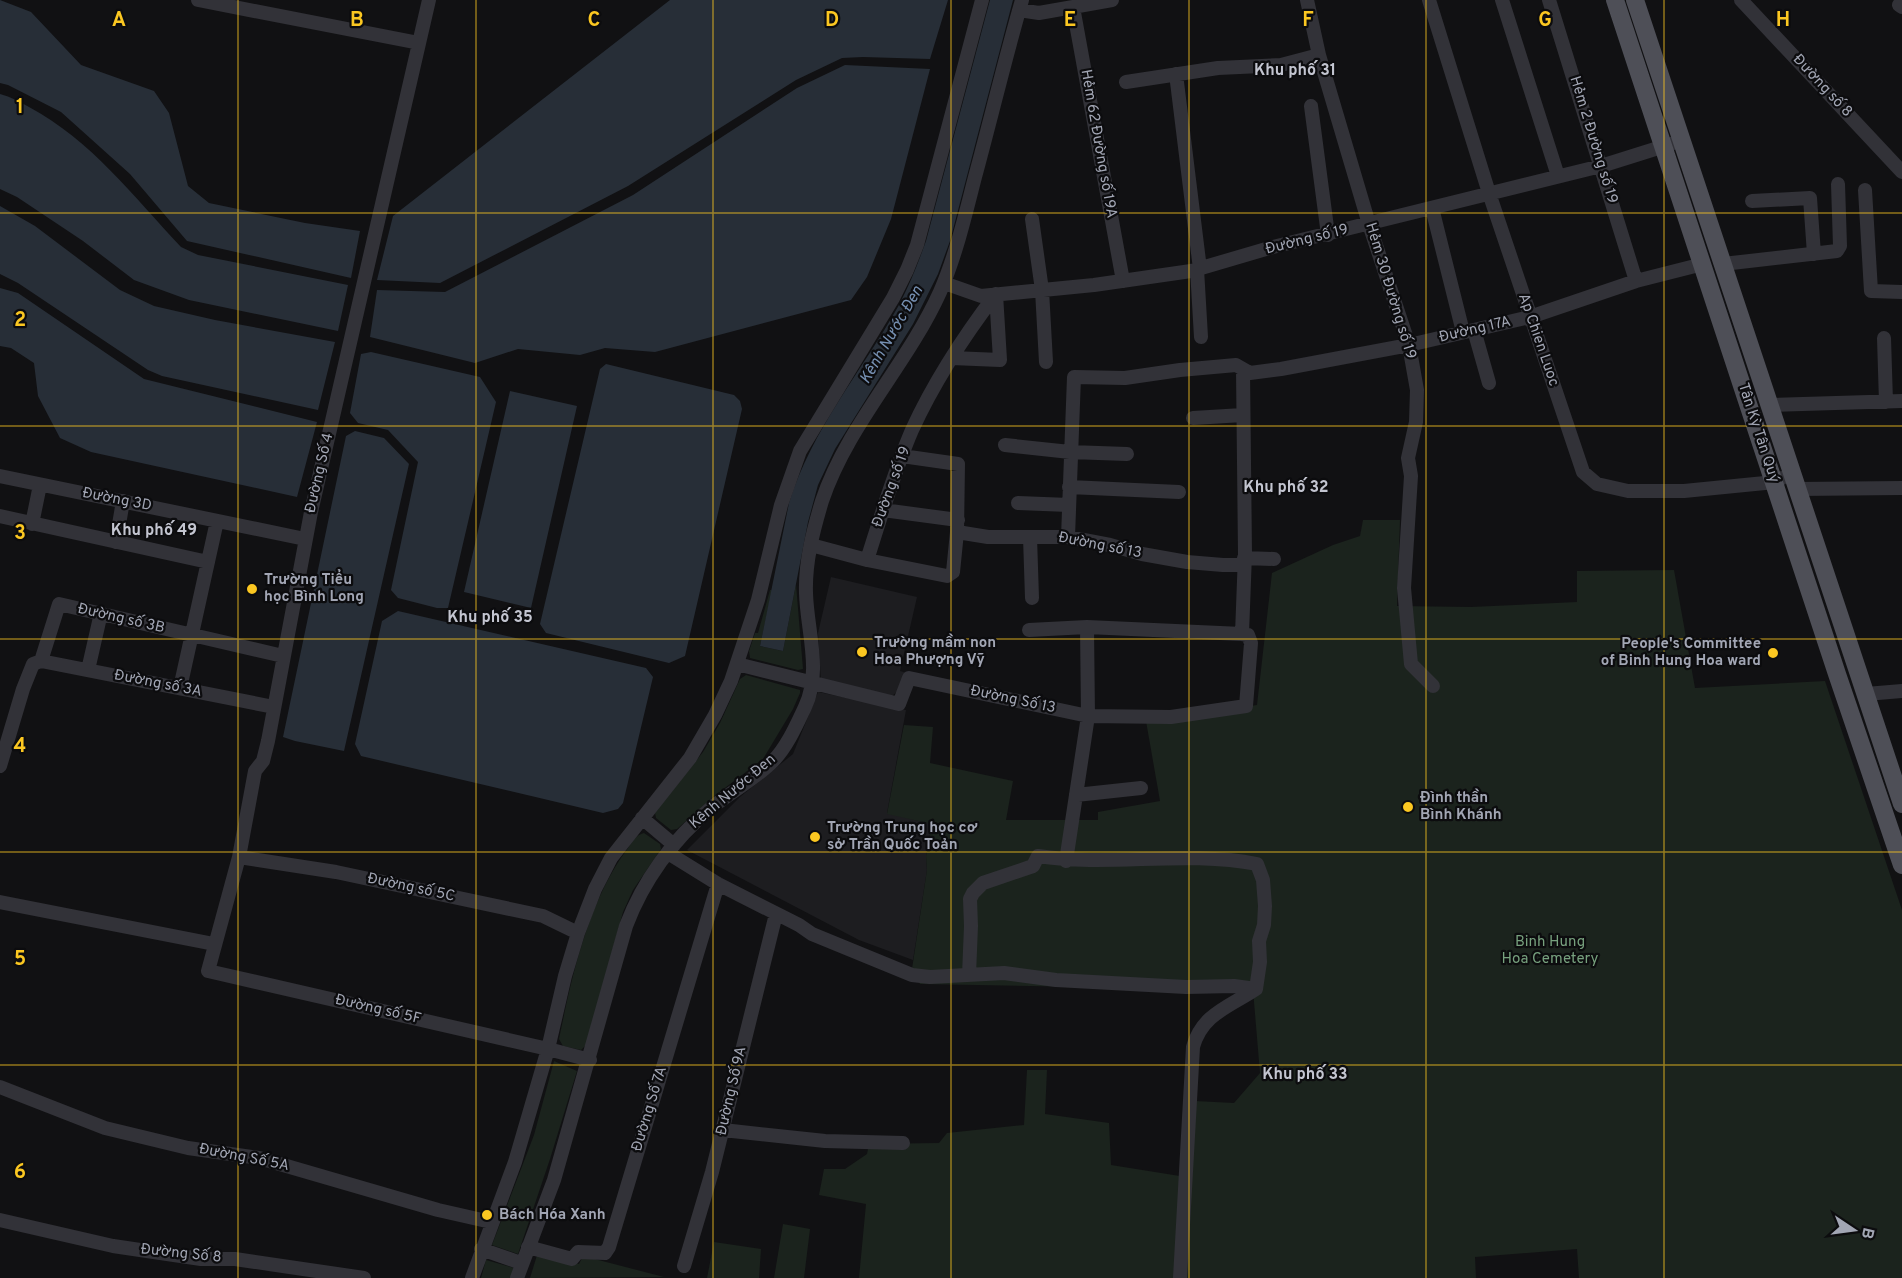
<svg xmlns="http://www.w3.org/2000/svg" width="1902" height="1278" font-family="Overpass,sans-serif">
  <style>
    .built { fill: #1d1d20 }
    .green { fill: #1b231d }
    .water { fill: #272e37 }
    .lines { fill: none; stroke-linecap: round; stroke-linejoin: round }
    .minor { stroke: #323238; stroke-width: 14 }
    .major { stroke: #4e4f57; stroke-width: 18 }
    .grid { fill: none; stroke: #fbc721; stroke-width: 1.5; stroke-opacity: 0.55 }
    .poi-dot { fill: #fbc721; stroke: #0c0c0e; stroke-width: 2 }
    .labels { text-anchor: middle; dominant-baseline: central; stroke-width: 4.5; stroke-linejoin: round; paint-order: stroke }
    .street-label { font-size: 15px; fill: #a2a6b4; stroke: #0c0c0e }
    .poi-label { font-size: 15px; font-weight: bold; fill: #a2a6b4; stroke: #0c0c0e; text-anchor: start }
    .park-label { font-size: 15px; fill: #77a17e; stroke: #0c0c0e }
    .neighbourhood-label { font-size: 16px; font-weight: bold; fill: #c3c5d0; stroke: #0c0c0e }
    .water-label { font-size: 16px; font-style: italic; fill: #7690b2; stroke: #0c0c0e }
    .grid-label { font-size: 20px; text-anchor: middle; font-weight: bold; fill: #fbc721; stroke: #0c0c0e; stroke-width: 4.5; stroke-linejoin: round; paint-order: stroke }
  </style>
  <rect width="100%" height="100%" fill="#111113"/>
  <!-- built -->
  <path class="built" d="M831,577l86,20 -17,74 7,2 -7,16 -8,7 -71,-14 -3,-49z
    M818,692l88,18 -19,103 45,11 -6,32 1,14 -14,90 -54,-20 -172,-90 53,-53 53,-43z"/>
  <!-- green -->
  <path class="green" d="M1363,520h37l-3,86 74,1 106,-5v-31l97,-1 21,118 130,-7 77,229v368h-323l-2,-29 -102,8 1,21h-617l7,-74 -47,-9 5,-26h21l22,-15 2,-10 70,-1 8,-10 77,-8 3,-55h20l-2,44 64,9 2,42 75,12 9,-76 39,2 26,-30 -7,-83 -333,-6 -8,-15 15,-99 -1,-14 6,-32 -45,-10 17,-89 29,2 -3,36 83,18 -7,39h92v-8l62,-11 -14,-80 111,-16 15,-132 61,-28 27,-9z
    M796,584l7,85 -5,1 -48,-12 -1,-7 6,-18h3l12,-43h2l-12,56 23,5z
    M746,675l54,15v3l-7,16 -30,50 -50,38 -36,32 -6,1 -15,-12 -1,-5 48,-61 17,-29 20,-44z
    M644,833l16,11 1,5 -28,41 -10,22 -37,133 -5,5 -18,-4 -4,-7c13,-63 29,-138 69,-191 4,-6 8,-13 16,-15z
    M554,1061l23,10 -27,88 -32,95 -26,-9 42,-110z
    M783,1224l27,5 -6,49h-30z
    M714,1242l47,7 -2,29h-52z
    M538,1252l41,12 4,-8 81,21 -134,1z
    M486,1260l28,8 -3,10h-30z"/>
  <!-- water -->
  <path class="water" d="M0,0l31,12 50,53 73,26 15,22 19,73 21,17 96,20 55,8 -9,47 -164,-37 -57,-67 -69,-62 -53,-27 -8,-2z
    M670,0h278l-18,59 -67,-2 -21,1 -46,22 -168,106 -188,97 -63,-3 16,-64z
    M990,0h23l-63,241 -12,33 -25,50 -78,125 -17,36 -10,37 -25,129 -23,-5 29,-143c23,-74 73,-132 110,-198 11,-21 19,-42 27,-64z
    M845,65l85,4 -39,150 -24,58 -16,23 -196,52 -50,-4 -25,7 -62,-6 -43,14 -105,-26 7,-47 68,2 188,-97 164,-107z
    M0,94c11,3 20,8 29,13 62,33 105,90 152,140l17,8 150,30 -10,46 -149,-31 -55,-20 -51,-39 -66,-44 -17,-8z
    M0,206l35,20 85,64 34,16 61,14 120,22 -17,68 -156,-34 -14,-6 -130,-87 -18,-9z
    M0,288l18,5 126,86 173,43 -20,75 -206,-45 -31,-14 -22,-42 -4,-33 -23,-15 -11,-2z
    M371,352l109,25 16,25 -48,206h-11l-39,-10 -7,-8 27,-128 -30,-32 -30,-7 -8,-10 11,-59z
    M606,364l128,31 6,6 2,8 -57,247 -16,7 -123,-30 -6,-9 60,-255z
    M510,391l67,15 -46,202 -67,-16z
    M355,431l29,7 25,26 -65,287 -49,-10 -12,-4 63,-301z
    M398,611l248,57 7,9 -30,126 -5,6 -15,4 -242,-57 -6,-12 27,-123z"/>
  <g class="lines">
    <!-- minor -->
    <path class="minor" d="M198,0l221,43
      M429,0l-118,512 -43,229 -5,20 -8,10 -16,86 -31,114 340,78 42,11
      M1307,0l12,55 50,169 40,121 8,45 -1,32 -8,36 3,18 -7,112 7,76 22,22
      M1429,0l60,193 94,279 14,12 31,7h56l91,-9 7,-4
      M1502,0l56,176
      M1549,0l87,281
      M1741,0l161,172
      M1899,5l3,2
      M1073,7l50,274
      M1019,10l20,3 73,-13
      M1176,74l24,195
      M1126,82l92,-14 63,-3 38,-10
      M1311,106l17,129
      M1865,190l6,101 31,1
      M1752,201l58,-3 4,56
      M1432,208l31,124
      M1032,219l10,71 4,72
      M1723,264l114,-13 3,-5 -2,-62
      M1197,269l4,68
      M944,283l37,13 113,-11 97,-14 82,-24 328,-81 70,-22
      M1474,330l15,53
      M1884,338l2,64
      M952,358l48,2 -4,-66
      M1770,405l132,-4
      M1193,418l50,-3
      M1005,445l65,7 57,2
      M0,476l305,63
      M1069,487l110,5
      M1797,489l105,-1
      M1018,503l51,2
      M883,510l75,10
      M0,516l208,46
      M32,524l8,-39
      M957,532l31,5h80l42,8 32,9 45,8 36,3h20
      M1030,537l2,61
      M1068,537l6,-160 51,1 55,-8 56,-5 14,8 31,-4 128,-24 121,-28 106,-36 67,-17
      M116,542l7,-41
      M811,545l56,15 80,16 6,-4 4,-40 1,-68 -56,-8
      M1244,558l30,1
      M867,560c14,-44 27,-88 45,-130 22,-48 52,-94 84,-136
      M1087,627l1,89 83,1 75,-11 5,-63 -3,-8 -6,-1
      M1029,630l58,-3 155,7 3,-80 -2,-184
      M41,661l18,-57 224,52
      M41,661l233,46
      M737,664l162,40 10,-26 179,38 -22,145
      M88,670l13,-57
      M180,688l37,-167
      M1866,694l36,-3
      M0,766l23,-77 10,-25 8,-3
      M1076,795l65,-7
      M642,818l32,27
      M668,853l50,31 81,41 13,9 100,41 18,2 74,-4 52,7 130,7 48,-1 22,3
      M239,857l97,15 207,44 35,17
      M0,902l214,42
      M969,975l2,-49 -1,-27 3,-6 10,-10 50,-17 5,-10c72,11 146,-6 219,8l6,16 2,26 -1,19 -5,16 1,21 -4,27c-27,18 -54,25 -63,58l-13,231
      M0,1087l105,41 83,20 71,10 179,52 53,12
      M723,1130l102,11 78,2
      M0,1220l113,26 88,13h34l129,19
      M528,1247l44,12 6,-7 27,1 4,-6 109,-363
      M481,1249l40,14
      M684,1266l28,-94 64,-258
      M472,1278l43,-116 33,-113 17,-73 13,-43 17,-44 16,-31 79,-100 25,-43 16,-34 27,-81 23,-95 19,-54 93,-153 14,-28 10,-25 65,-245
      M517,1278l37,-98 72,-254c17,-45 47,-87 85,-118 20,-16 44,-29 62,-47 14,-14 24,-37 32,-54 17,-36 2,-76 1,-114 -1,-31 7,-62 16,-92 26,-77 85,-136 118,-209 16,-37 25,-76 35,-115 16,-59 30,-118 47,-177"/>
    <!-- major -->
    <path class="major" d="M1615,0l222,674 65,191
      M1635,0l267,804"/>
  </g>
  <!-- grid -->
  <path class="grid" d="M238,0v1278M476,0v1278M713,0v1278M951,0v1278M1189,0v1278M1426,0v1278M1664,0v1278M0,213h1902M0,426h1902M0,639h1902M0,852h1902M0,1065h1902"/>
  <!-- markers -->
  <g class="poi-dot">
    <circle cx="252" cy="589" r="6"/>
    <circle cx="862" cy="652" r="6"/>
    <circle cx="1773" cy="653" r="6"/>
    <circle cx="1408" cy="807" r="6"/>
    <circle cx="815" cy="837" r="6"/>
    <circle cx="487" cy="1215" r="6"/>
  </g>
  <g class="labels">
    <!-- street labels -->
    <g class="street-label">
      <text transform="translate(1822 86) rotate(47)">Đường số 8</text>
      <text transform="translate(1593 140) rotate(73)">Hẻm 2 Đường số 19</text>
      <text transform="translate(1098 144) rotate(80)">Hẻm 62 Đường số 19A</text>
      <text transform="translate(1307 240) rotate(-14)">Đường số 19</text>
      <text transform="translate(1390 291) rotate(73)">Hẻm 30 Đường số 19</text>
      <text transform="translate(1475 330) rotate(-13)">Đường 17A</text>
      <text transform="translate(1538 340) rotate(71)">Ap Chien Luoc</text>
      <text transform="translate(1758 433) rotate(72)">Tân Kỳ Tân Quý</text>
      <text transform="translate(320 473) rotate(-77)">Đường Số 4</text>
      <text transform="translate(892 487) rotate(-70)">Đường số 19</text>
      <text transform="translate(117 500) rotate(11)">Đường 3D</text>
      <text transform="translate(1100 546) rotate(11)">Đường số 13</text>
      <text transform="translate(121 619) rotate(13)">Đường số 3B</text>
      <text transform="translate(158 684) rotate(11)">Đường số 3A</text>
      <text transform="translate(1013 700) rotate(12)">Đường Số 13</text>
      <text transform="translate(733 792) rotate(-40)">Kênh Nước Đen</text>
      <text transform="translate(411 888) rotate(12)">Đường số 5C</text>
      <text transform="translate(378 1010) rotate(13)">Đường số 5F</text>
      <text transform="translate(732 1091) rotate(-77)">Đường Số 9A</text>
      <text transform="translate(650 1109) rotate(-73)">Đường Số 7A</text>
      <text transform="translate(244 1158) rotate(11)">Đường Số 5A</text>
      <text transform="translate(181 1254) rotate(6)">Đường Số 8</text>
    </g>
    <!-- poi labels -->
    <g class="poi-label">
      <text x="264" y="580">Trường Tiểu<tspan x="264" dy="17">học Bình Long</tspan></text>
      <text x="874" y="643">Trường mầm non<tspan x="874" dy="17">Hoa Phượng Vỹ</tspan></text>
      <text x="1761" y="644" text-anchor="end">People's Committee<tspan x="1761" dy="17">of Binh Hung Hoa ward</tspan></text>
      <text x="1420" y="798">Đình thần<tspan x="1420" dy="17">Bình Khánh</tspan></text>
      <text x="827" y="828">Trường Trung học cơ<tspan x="827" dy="17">sở Trần Quốc Toản</tspan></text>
      <text x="499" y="1215">Bách Hóa Xanh</text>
    </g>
    <!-- park labels -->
    <g class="park-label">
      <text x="1550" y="942">Binh Hung<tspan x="1550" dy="17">Hoa Cemetery</tspan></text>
    </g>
    <!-- neighbourhood labels -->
    <g class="neighbourhood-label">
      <text x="1295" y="71">Khu phố 31</text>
      <text x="1286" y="488">Khu phố 32</text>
      <text x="154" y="531">Khu phố 49</text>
      <text x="490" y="618">Khu phố 35</text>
      <text x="1305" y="1075">Khu phố 33</text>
    </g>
    <!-- water labels -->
    <g class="water-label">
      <text transform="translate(892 335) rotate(-60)">Kênh Nước Đen</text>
    </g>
  </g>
  <g class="grid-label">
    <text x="119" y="26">A</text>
    <text x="357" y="26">B</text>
    <text x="594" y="26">C</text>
    <text x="832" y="26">D</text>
    <text x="1070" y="26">E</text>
    <text x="1308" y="26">F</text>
    <text x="1545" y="26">G</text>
    <text x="1783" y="26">H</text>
    <text x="20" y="113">1</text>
    <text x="20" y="326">2</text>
    <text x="20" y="539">3</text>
    <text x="20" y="752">4</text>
    <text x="20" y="965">5</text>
    <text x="20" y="1178">6</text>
  </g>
  <!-- north arrow -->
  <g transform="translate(1854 1230) rotate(103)" stroke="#0c0c0e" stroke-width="4.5" paint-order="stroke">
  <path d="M0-4.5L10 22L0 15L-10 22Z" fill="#a2a6b4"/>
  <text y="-9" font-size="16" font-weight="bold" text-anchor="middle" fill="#a2a6b4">B</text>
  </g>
</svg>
